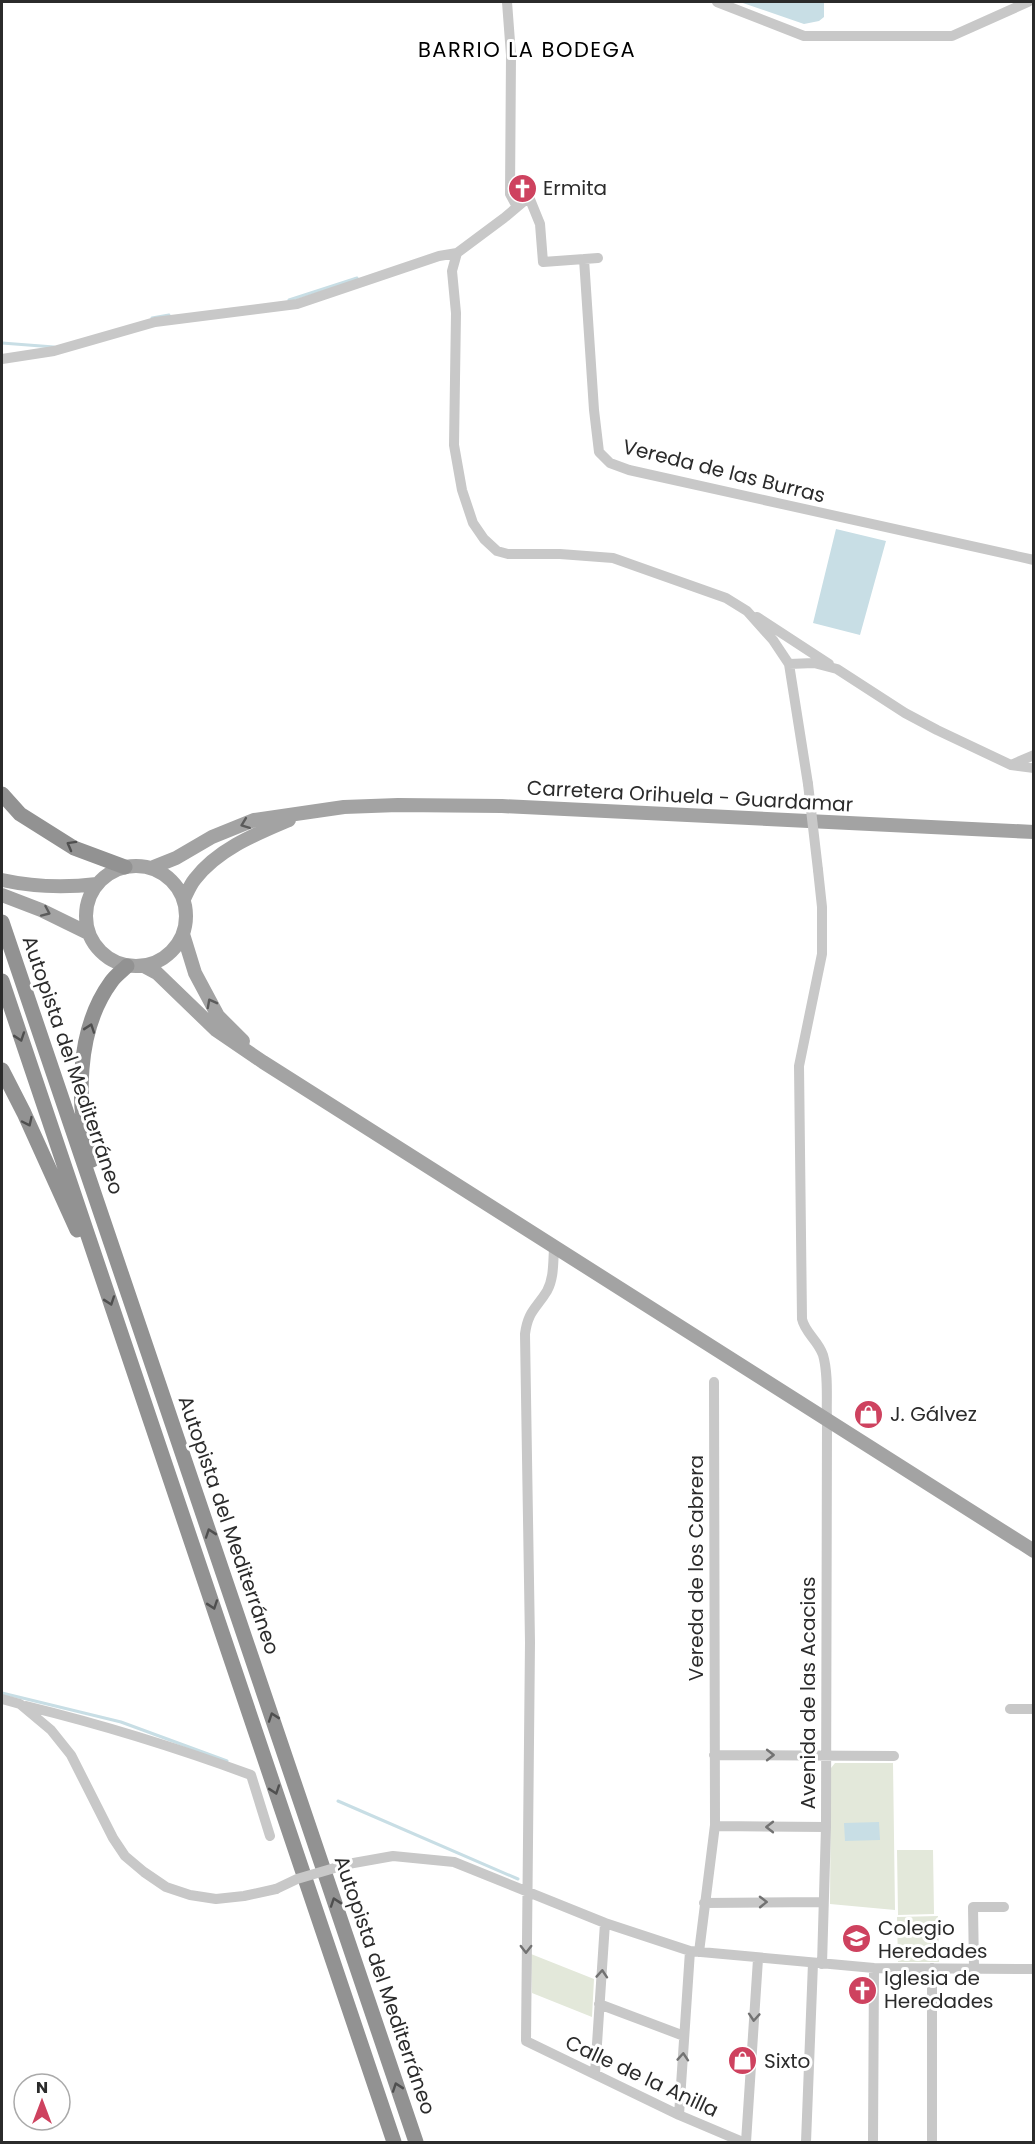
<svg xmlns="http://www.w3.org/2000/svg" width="1035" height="2144" font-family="Poppins,sans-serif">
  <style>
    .green { fill: #e3e8da }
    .water { fill: #c8dee5 }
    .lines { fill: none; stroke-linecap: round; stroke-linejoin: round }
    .stream { stroke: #c8dee5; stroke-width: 3 }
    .minor { stroke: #c8c8c8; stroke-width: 10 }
    .major { stroke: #a3a3a3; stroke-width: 14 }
    .highway { stroke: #929292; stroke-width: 15 }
    .minor-bridge { stroke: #c8c8c8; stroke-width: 10 }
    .oneway { stroke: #5b5b5b }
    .oneway2 { stroke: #4f4f4f }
    .oneway3 { stroke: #727272 }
    .labels { text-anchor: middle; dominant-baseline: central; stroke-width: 6; stroke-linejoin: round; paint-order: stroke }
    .poi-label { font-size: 20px; fill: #2b2b2b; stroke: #fff; text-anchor: start }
    .street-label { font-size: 20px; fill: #2b2b2b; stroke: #fff }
    .neighbourhood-label { font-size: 21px; letter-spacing: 1.5px; fill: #000; stroke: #fff }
  </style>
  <rect width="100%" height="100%" fill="#fff"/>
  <!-- green -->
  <path class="green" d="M835,1763h58l2,147 -65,-6 1,-136z
    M897,1850h36l1,64 -36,1z
    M938,1916l1,46h-41l-1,-45z
    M531,1954l63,25 -2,38 -60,-24z"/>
  <!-- water -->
  <path class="water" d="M740,2h84v15l-5,4 -15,3z
    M836,529l50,12 -26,94 -47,-12z
    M879,1822l1,18 -35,1 -1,-18z"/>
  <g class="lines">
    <!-- stream -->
    <path class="stream" d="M289,300l68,-22
      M152,318l17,-3
      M2,343l52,4
      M2,1693l119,29 106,39
      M338,1801l180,78"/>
    <!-- minor -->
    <path class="minor" d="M507,2l4,53 -1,139 7,13
      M717,2l87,34h148l76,-34
      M457,253l-5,18 4,42 -2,132 8,45 11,33 11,16 13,12 11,3h52l53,4 113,40 21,13 26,29 16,24 19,120
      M584,259l10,151 5,42 11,11 19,7 405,90
      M2,359l52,-8 101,-29 142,-18 142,-48 18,-3 47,-35 25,-21 11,27 3,38 55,-4
      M757,617l72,47
      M789,664l25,-1 23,6 68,44 32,17 74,35 23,3
      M1011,765l23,-10
      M818,870l4,37v47l-23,112 3,253c3,14 16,21 21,36 6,21 3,46 4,67l-1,405 -4,137
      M554,1249c-1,14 0,29 -7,42 -11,18 -19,20 -22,43l5,308 -4,399 153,74 64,27
      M2,1699l18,5 31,26 20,25 42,83 12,18 19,16 22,15 24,8 26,4 28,-3 32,-7
      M26,1706c78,19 149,41 225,69l19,61
      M1010,1709h24
      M714,1755l180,1
      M715,1826l111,1
      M348,1864l45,-8 61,6 151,61 85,28 184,17 160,1
      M704,1903l119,-1
      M699,1952l16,-127 -1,-443
      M932,1968v174
      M974,1968l-1,-61h31
      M599,2004l85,32
      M595,2074l10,-151
      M679,2115l11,-164
      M746,2142l12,-183
      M806,2142l7,-179
      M873,2142l1,-174"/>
    <!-- major -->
    <path class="major" d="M86 916a50 50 0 1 1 100 0a50 50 0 1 1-100 0Z
      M151,868l25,-10 36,-21 42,-17 90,-13 54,-2 104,1 532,26
      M2,880c32,7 62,8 95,4
      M2,895l39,15 47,23
      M184,899c3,-6 6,-14 11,-20 23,-30 61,-45 94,-59
      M183,934l12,39 23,43 25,25
      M144,966l13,7 59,57 47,32 771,489"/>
    <!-- highway -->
    <path class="highway" d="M2,794l18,20 54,34 51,19
      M2,922l414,1220
      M2,981l392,1161
      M2,1070l22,43 53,117
      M92,1160c-17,-55 -16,-130 19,-178 4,-6 11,-11 16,-16"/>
    <!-- minor-bridge -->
    <path class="minor-bridge" d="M808,784l10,86
      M276,1889l21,-10 51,-15"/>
  </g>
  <!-- one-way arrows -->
  <defs><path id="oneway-chevron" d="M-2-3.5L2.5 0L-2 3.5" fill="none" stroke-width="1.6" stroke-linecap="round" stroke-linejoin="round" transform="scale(1.5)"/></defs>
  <g class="oneway">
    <use href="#oneway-chevron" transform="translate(245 824) rotate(159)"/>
    <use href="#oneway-chevron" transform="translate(46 912) rotate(24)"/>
    <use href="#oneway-chevron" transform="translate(211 1003) rotate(-118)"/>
  </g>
  <g class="oneway2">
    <use href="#oneway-chevron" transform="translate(71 845) rotate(-151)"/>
    <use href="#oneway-chevron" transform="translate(90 1028) rotate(-71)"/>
    <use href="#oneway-chevron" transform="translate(20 1037) rotate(71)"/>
    <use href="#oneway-chevron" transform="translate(28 1122) rotate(65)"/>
    <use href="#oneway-chevron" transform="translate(110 1301) rotate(71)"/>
    <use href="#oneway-chevron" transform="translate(210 1533) rotate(-109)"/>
    <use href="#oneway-chevron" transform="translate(213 1605) rotate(71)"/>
    <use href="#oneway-chevron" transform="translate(273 1717) rotate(-109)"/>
    <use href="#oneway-chevron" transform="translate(275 1790) rotate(71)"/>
    <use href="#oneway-chevron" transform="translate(335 1902) rotate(-109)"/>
    <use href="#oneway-chevron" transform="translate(397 2087) rotate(-109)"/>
  </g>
  <g class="oneway3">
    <use href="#oneway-chevron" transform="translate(770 1755)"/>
    <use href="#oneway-chevron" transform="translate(770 1827) rotate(-180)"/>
    <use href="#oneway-chevron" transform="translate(763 1902) rotate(-1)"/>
    <use href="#oneway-chevron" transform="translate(526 1949) rotate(90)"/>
    <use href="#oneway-chevron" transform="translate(602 1974) rotate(-86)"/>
    <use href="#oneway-chevron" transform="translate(754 2017) rotate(94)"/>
    <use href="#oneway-chevron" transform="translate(683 2057) rotate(-86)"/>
  </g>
  <!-- icons -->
  <defs>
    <symbol id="church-disc" viewBox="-11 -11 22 22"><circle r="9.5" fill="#ce425f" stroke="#fff"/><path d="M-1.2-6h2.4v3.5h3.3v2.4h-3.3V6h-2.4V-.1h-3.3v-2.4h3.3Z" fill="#fff"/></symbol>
    <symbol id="shop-disc" viewBox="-11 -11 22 22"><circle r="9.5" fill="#ce425f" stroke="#fff"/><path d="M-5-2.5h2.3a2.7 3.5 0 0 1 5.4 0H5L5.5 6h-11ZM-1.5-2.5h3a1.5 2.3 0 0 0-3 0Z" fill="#fff"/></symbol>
    <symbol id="school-disc" viewBox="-11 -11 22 22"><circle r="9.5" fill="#ce425f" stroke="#fff"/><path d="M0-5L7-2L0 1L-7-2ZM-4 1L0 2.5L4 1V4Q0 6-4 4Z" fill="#fff"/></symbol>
  </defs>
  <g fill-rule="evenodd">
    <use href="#church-disc" x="506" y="172" width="33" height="33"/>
    <use href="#shop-disc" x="852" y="1398" width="33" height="33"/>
    <use href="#school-disc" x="840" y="1922" width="33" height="33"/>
    <use href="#church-disc" x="846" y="1974" width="33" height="33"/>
    <use href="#shop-disc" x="726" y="2044" width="33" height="33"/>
  </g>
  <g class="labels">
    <!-- poi labels -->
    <g class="poi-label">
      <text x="543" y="188">Ermita</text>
      <text x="890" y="1414">J. Gálvez</text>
      <text x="878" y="1928">Colegio<tspan x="878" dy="23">Heredades</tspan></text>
      <text x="884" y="1978">Iglesia de<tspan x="884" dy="23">Heredades</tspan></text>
      <text x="764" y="2061">Sixto</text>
    </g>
    <!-- street labels -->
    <g class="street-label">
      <text transform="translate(724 471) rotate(14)">Vereda de las Burras</text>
      <text transform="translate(690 796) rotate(3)">Carretera Orihuela - Guardamar</text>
      <text transform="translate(73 1065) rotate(71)">Autopista del Mediterráneo</text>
      <text transform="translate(229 1525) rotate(71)">Autopista del Mediterráneo</text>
      <text transform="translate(696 1568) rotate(-90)">Vereda de los Cabrera</text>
      <text transform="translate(808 1693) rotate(-90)">Avenida de las Acacias</text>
      <text transform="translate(385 1985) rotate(71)">Autopista del Mediterráneo</text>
      <text transform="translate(642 2076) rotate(25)">Calle de la Anilla</text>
    </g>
    <!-- neighbourhood labels -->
    <g class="neighbourhood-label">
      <text x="527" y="49">BARRIO LA BODEGA</text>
    </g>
  </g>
  <!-- border -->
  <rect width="1035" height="2144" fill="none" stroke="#2b2b2b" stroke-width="6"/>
  <!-- north arrow -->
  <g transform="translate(42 2102)"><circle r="28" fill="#ffffff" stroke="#aaaaaa" stroke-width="1.5"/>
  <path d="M0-4.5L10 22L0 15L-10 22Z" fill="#ce425f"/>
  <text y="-9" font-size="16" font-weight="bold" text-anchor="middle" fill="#2b2b2b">N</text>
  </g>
</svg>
